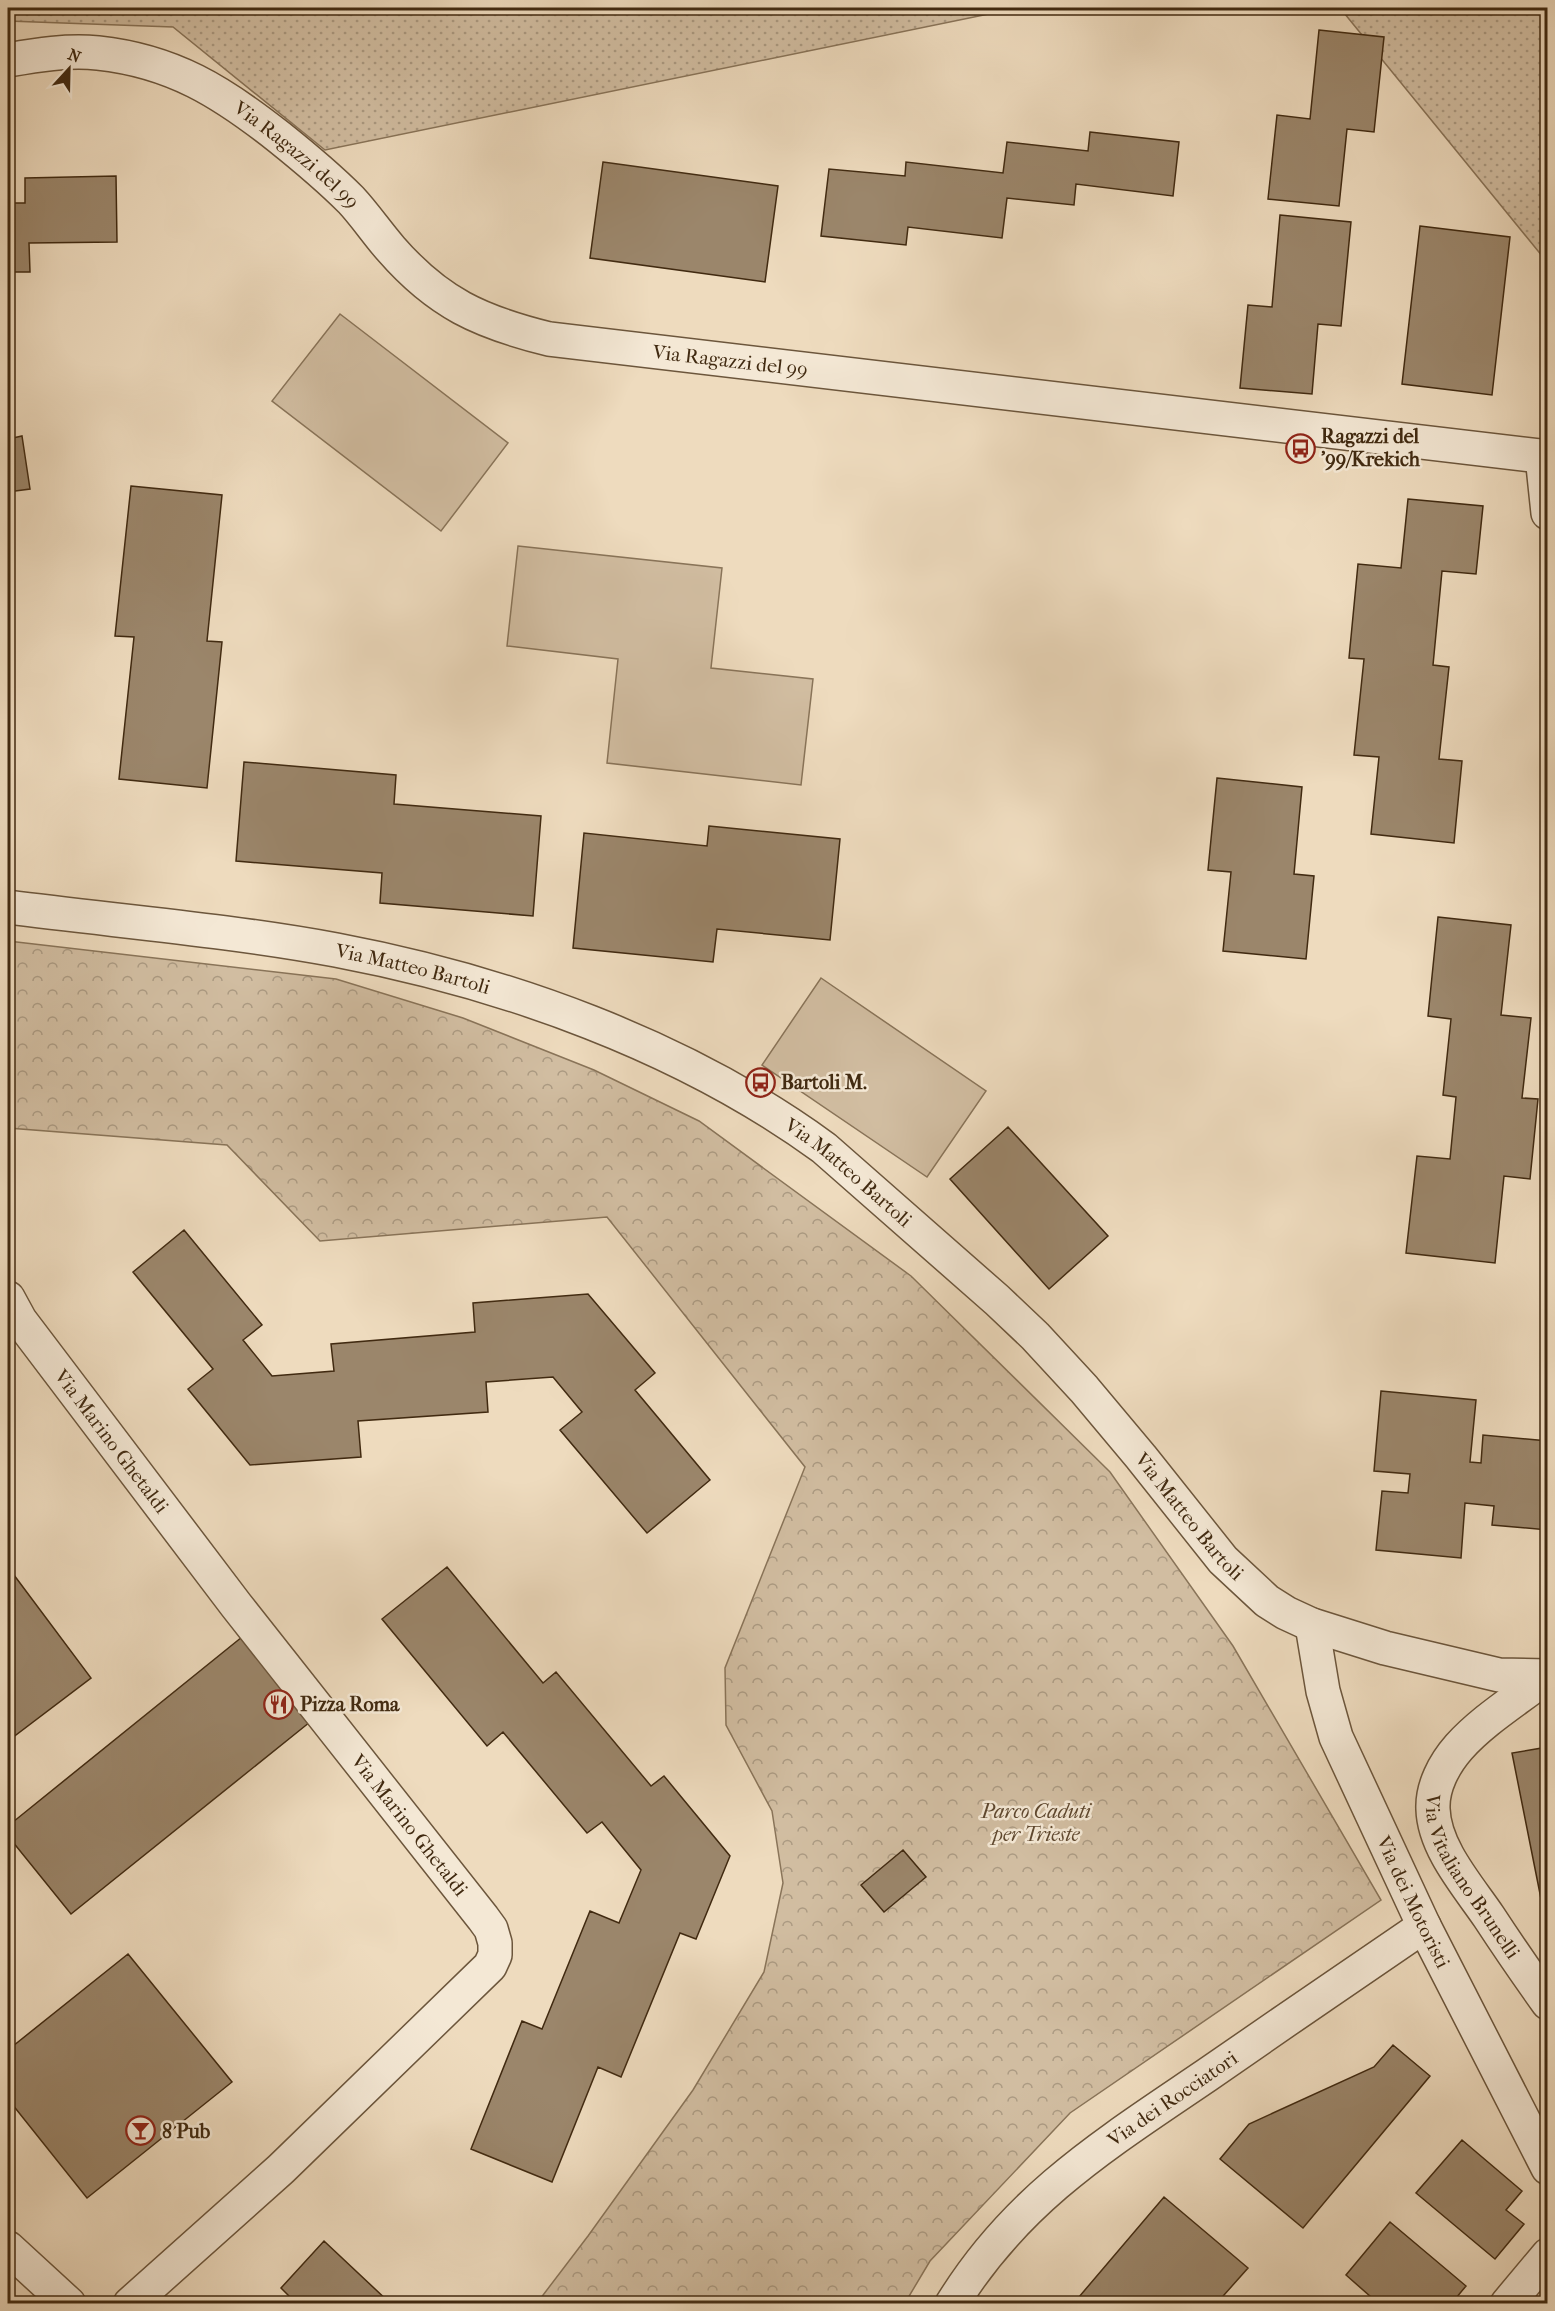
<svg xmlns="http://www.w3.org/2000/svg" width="1555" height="2311" font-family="'IM FELL French Canon',serif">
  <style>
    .grass { fill: url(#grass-dots); stroke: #897459; stroke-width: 1.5 }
    .park { fill: url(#park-crowns); stroke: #897459; stroke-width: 1.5 }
    .pitch { fill: #d1bda1; stroke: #897459; stroke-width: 1.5 }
    .building { fill: #9b866b; stroke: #412a11; stroke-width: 1.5 }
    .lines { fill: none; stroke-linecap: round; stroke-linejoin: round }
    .minor-casing { stroke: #6c563c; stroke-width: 36 }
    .minor { stroke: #f4e8d5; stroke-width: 33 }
    .labels { text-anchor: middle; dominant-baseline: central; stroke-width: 5; stroke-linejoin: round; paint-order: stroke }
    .street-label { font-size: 20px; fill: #412a11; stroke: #f4e8d5 }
    .poi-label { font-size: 20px; font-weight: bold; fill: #412a11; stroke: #f4e8d5; text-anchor: start }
    .park-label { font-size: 20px; font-style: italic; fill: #5e472e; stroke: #f4e8d5 }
  </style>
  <defs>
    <pattern id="grass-dots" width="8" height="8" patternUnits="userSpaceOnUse" patternTransform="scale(1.5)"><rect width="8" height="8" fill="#d1bda1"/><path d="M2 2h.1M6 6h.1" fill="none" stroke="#ab9a82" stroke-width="1.8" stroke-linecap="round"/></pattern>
    <pattern id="park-crowns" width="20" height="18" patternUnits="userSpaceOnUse" patternTransform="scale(1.5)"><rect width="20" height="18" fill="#d1bda1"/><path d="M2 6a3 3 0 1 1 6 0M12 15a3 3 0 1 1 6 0" fill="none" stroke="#ab9a82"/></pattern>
  </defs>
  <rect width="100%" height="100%" fill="#eedbbe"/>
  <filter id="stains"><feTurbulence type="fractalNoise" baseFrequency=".00333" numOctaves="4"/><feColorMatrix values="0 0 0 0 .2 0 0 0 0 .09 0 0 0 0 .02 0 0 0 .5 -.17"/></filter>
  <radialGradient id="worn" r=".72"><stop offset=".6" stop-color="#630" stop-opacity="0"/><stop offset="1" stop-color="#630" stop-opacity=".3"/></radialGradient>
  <!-- grass -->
  <path class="grass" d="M8,8h1010l-693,142 -152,-123 -165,-6z
    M1340,8h207v254z"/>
  <!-- park -->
  <path class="park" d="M8,941l328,38 127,39 131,52 105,51 212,155 199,196 123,174 148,254 -311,213 -140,148 -25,42h-368l51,-67 105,-146 71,-118 19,-89 -11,-72 -46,-86 -1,-57 80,-201 -198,-250 -287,24 -93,-96 -219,-17z"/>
  <!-- pitch -->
  <path class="pitch" d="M340,314l168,129 -67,88 -169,-130z
    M518,546l204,22 -11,100 102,11 -12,106 -194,-22 11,-104 -111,-13z
    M821,978l165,113 -59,86 -165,-112z"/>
  <!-- building -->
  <path class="building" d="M1319,30l65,7 -10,95 -27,-3 -8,77 -71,-7 9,-84 33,4z
    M1090,132l89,10 -6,54 -97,-12 -2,21 -67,-7 -5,40 -94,-11 -2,18 -85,-9 8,-67 76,7 1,-14 97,11 4,-31 81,9z
    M603,162l175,24 -13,96 -175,-24z
    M116,176l1,66 -88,1 1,29h-22v-69h17v-25z
    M1280,215l71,7 -10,104 -23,-2 -6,70 -72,-6 8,-83 24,2z
    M1420,226l90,11 -18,158 -90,-11z
    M22,436l8,53 -22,3v-53z
    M131,486l91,9 -15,146 15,1 -15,146 -88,-9 15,-142 -19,-1z
    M1408,499l75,7 -7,68 -34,-3 -9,94 16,2 -10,92 23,2 -8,82 -83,-9 8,-77 -25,-2 10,-96 -15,-1 9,-94 43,4z
    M244,762l152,13 -2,29 147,12 -8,100 -153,-13 2,-30 -146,-12z
    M1217,778l85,9 -8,87 20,2 -8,83 -83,-8 8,-79 -23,-2z
    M709,826l131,13 -10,101 -113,-11 -4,33 -140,-14 11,-115 123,13z
    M1438,917l73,8 -10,90 30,3 -9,80 16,1 -8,80 -26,-3 -9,87 -89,-10 11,-97 33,3 6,-62 -13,-2 8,-76 -23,-3z
    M1008,1127l100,109 -59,53 -99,-110z
    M184,1230l78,95 -19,15 29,36 62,-5 -3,-27 144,-12 -2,-29 115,-9 67,79 -20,17 75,90 -63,53 -87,-103 22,-18 -29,-35 -67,5 2,30 -130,9 3,36 -111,8 -62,-76 25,-20 -80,-97z
    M1381,1391l95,9 -6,62 11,1 2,-28 65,6v89l-56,-5 2,-19 -29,-3 -4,55 -85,-8 6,-59 26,2 2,-19 -36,-3z
    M8,1567l83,111 -83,63z
    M447,1567l96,116 13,-11 95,114 13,-10 66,80 -34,83 -16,-6 -59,144 -23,-10 -46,115 -81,-33 51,-128 20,8 48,-118 29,12 22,-53 -39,-48 -15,11 -84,-101 -16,14 -105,-127z
    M242,1637l68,85 -239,192 -63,-78v-10z
    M1548,1747v187l-36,-181z
    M903,1850l23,27 -42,35 -23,-27z
    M128,1954l104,128 -145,116 -79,-99v-49z
    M1393,2045l37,31 -127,152 -83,-69 29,-35 125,-57z
    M1462,2140l60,51 -16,19 18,14 -29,35 -79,-66z
    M1164,2197l84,71 -32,36h-143z
    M1390,2222l76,64 -15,18h-72l-33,-29z
    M324,2241l67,63h-94l-16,-16z"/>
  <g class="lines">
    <defs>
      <g id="minor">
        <path id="s1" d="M8,60c29,-5 59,-10 90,-7 75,8 124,39 181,84 25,20 49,40 72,63 14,15 26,33 40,49 47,54 89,73 158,90l999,118"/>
        <path d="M1542,456l6,57"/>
        <path id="s2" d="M8,907c108,14 220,23 328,43 169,32 347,95 488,198l173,152 38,36 49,53 57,68 82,103 44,41 19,12 26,12 73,23 114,27 49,1"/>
        <path id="s3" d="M8,1298l12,22 216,285 247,313 8,11 4,14v12l-5,11 -209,203 -151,135"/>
        <path id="s4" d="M1312,1625l11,66 13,46 88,189 124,242"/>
        <path id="s5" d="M1547,1676c-29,23 -64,44 -88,71 -15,17 -27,40 -26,62 1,39 35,77 56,108 19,29 39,58 59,86"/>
        <path d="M8,2248l61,56"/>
        <path id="s6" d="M952,2304c65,-106 155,-161 255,-229 72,-50 145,-100 217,-149"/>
        <path d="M1507,2304l41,-49"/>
      </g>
    </defs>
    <!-- minor casing -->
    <use href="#minor" class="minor-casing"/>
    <!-- minor -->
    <use href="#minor" class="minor"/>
  </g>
  <!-- icons -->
  <defs>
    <symbol id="bus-ring" viewBox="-11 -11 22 22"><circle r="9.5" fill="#f4e8d5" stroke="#8f2418" stroke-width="1.5"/><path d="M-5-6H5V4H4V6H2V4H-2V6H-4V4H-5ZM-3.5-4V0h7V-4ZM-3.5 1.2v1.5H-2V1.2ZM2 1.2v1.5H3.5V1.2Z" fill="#8f2418"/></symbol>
    <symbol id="restaurant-ring" viewBox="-11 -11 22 22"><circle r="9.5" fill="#f4e8d5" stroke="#8f2418" stroke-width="1.5"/><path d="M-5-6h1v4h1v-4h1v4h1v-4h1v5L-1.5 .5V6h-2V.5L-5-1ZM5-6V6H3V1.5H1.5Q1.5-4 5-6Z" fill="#8f2418"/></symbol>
    <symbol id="bar-ring" viewBox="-11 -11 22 22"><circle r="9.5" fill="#f4e8d5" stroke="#8f2418" stroke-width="1.5"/><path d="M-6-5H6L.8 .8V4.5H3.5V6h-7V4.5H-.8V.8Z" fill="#8f2418"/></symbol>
  </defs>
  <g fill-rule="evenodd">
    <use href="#bus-ring" x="1284" y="432" width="33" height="33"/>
    <use href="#bus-ring" x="744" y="1066" width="33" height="33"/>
    <use href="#restaurant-ring" x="262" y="1688" width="33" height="33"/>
    <use href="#bar-ring" x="124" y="2114" width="33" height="33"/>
  </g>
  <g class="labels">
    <!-- street labels -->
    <g class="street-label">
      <text stroke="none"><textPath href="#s1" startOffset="318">Via Ragazzi del 99</textPath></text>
      <text stroke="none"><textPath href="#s1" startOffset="820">Via Ragazzi del 99</textPath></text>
      <text stroke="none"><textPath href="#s2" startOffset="410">Via Matteo Bartoli</textPath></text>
      <text stroke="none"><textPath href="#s2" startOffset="896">Via Matteo Bartoli</textPath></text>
      <text stroke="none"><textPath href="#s3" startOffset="177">Via Marino Ghetaldi</textPath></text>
      <text stroke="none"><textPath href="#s2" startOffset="1382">Via Matteo Bartoli</textPath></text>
      <text stroke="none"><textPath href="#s3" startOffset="663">Via Marino Ghetaldi</textPath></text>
      <text stroke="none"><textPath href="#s5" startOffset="260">Via Vitaliano Brunelli</textPath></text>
      <text stroke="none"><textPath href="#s4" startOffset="297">Via dei Motoristi</textPath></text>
      <text stroke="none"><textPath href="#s6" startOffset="304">Via dei Rocciatori</textPath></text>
    </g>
    <!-- poi labels -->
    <g class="poi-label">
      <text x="1321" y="436">Ragazzi del<tspan x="1321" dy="23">'99/Krekich</tspan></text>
      <text x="781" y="1082">Bartoli M.</text>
      <text x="300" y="1704">Pizza Roma</text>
      <text x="162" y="2131">8 Pub</text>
    </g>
    <!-- park labels -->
    <g class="park-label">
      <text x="1036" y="1811">Parco Caduti<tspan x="1036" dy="23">per Trieste</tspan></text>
    </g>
  </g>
  <!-- margin -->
  <rect width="1555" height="2311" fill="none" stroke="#eedbbe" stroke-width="30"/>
  <rect x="9" y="9" width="1537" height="2293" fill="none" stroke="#412a11" stroke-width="3"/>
  <rect x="15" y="15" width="1525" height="2281" fill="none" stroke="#412a11" stroke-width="1.5"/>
  <!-- north arrow -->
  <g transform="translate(69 69) rotate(22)" stroke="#f4e8d5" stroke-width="4.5" paint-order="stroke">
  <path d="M0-4.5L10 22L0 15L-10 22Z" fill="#412a11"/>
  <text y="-9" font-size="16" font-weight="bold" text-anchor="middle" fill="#412a11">N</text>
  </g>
  <rect width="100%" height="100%" filter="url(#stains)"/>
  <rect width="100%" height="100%" fill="url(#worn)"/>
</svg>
